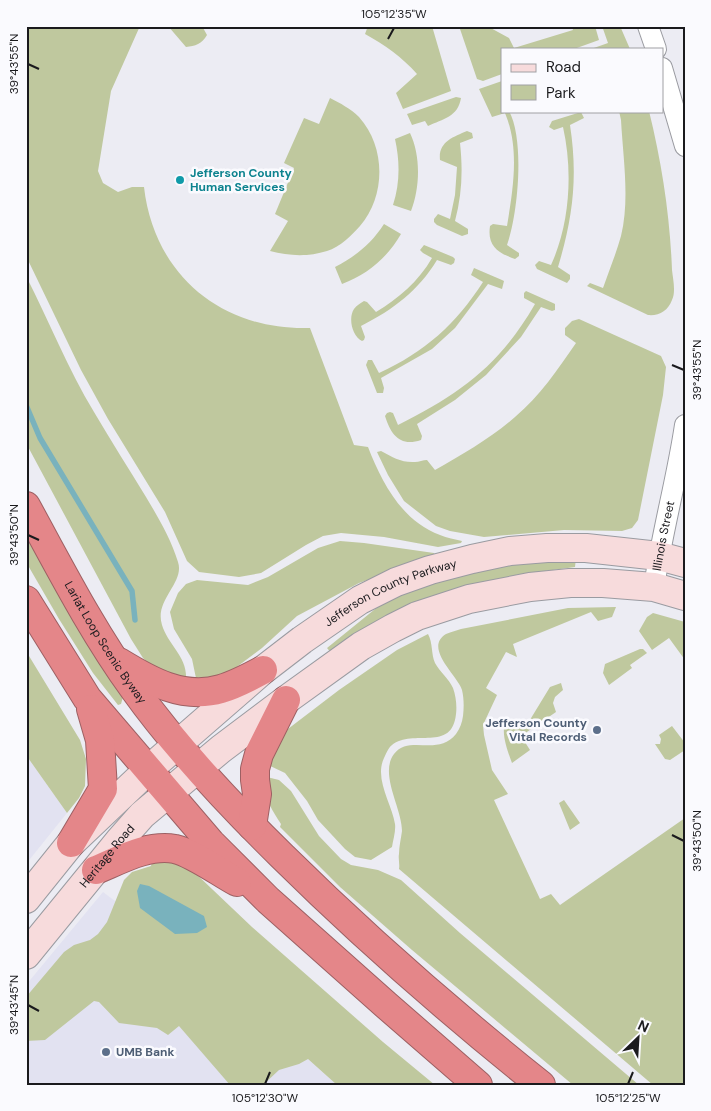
<svg xmlns="http://www.w3.org/2000/svg" width="711" height="1111" font-family="'DM Sans',sans-serif">
  <style>
    .built { fill: #e2e2f1 }
    .green { fill: #bfc89e }
    .water { fill: #79b2bd }
    .lines { fill: none; stroke-linecap: round; stroke-linejoin: round }
    .stream { stroke: #79b2bd; stroke-width: 5.5 }
    .street-casing { stroke: #9a9ba1; stroke-width: 22 }
    .secondary-casing { stroke: #9a9ba1; stroke-width: 30 }
    .highway-casing { stroke: #9d6063; stroke-width: 30 }
    .street { stroke: #fff; stroke-width: 20 }
    .secondary { stroke: #f7dbdc; stroke-width: 28 }
    .highway { stroke: #e48689; stroke-width: 28 }
    .ticks { fill: none; stroke: #1a1a1d; stroke-width: 2 }
    .culture-dot { fill: #0f9aa8; stroke: #fafafe; stroke-width: 2 }
    .service-dot { fill: #5c6f8a; stroke: #fafafe; stroke-width: 2 }
    .labels { text-anchor: middle; dominant-baseline: central; stroke-width: 5; stroke-linejoin: round; paint-order: stroke }
    .culture-label { font-size: 12px; font-weight: bold; fill: #0d838f; stroke: #fafafe; text-anchor: start }
    .street-label { font-size: 12px; fill: #1a1a1d; stroke: #fafafe }
    .service-label { font-size: 12px; font-weight: bold; fill: #4e5e75; stroke: #fafafe; text-anchor: end }
    .neatline { fill: none; stroke: #1a1a1d; stroke-width: 2 }
    .ticks-label { font-size: 12px; text-anchor: middle; fill: #1a1a1d }
  </style>
  <rect width="100%" height="100%" fill="#ececf3"/>
  <!-- built -->
  <path class="built" d="M26,755l41,58 -41,51z
    M103,892l111,83 123,110h-311v-100z"/>
  <!-- green -->
  <path class="green" d="M26,26h114l-29,65 -13,80 5,12 15,9 14,-5h12c10,88 78,144 166,141l44,117 14,2c14,36 34,74 72,88 7,3 15,4 22,6l-1,2 -23,4 -54,-10 -43,-4 -18,3 -17,9 -45,28 -22,4 -40,-5 -12,-11 -22,-49 -57,-93 -27,-49 -55,-114z
    M168,26h34l5,9c-5,9 -12,11 -21,12z
    M368,26h64l19,65 -48,18 -7,-16 21,-19c-15,-17 -32,-29 -52,-40z
    M466,26h21l22,12 5,10 59,-18 -1,-4h23l4,14 -25,9h-72v25l-19,7 -6,-2 -17,-50z
    M602,26h18l10,23h-39l17,-6z
    M502,81v30h7c16,29 9,103 -2,134l12,8v3l-4,3c-17,-6 -28,-13 -25,-33l3,-2 14,2c6,-37 13,-77 -2,-113l-13,4 -13,-28z
    M456,97l5,1c-3,19 -18,21 -33,28l-3,-5 -13,4 -5,-11z
    M330,98c10,5 21,11 29,19 27,30 27,79 1,109 -9,10 -20,21 -33,25 -19,6 -38,5 -57,0l18,-30 -13,-7 19,-46 -10,-5 20,-45 15,6z
    M619,111h30c13,53 21,105 23,159 1,9 4,22 0,30 -4,11 -13,16 -24,15l-61,-29 3,-3 13,5c6,-17 13,-34 18,-52 9,-37 2,-78 0,-116z
    M581,112l3,6 -14,7c8,52 3,92 -12,142l12,8v4l-3,4 -30,-14 -2,-4 4,-4 12,4c19,-41 22,-94 12,-138l-9,3 -5,-3 3,-6z
    M467,131l5,2 1,5 -13,5c3,27 2,52 -5,78l13,8v5l-6,2 -25,-11 -3,-3v-3l4,-5 12,5 5,-24 2,-28 -17,-7c-2,-18 13,-23 27,-29z
    M410,133c11,23 10,55 1,78l-18,-6c7,-22 7,-43 2,-66z
    M384,224l17,10c-14,24 -33,40 -59,50l-7,-17c21,-11 36,-23 49,-43z
    M424,245l29,12 2,2 -1,4 -3,2 -14,-5c-19,31 -43,49 -76,66l4,11 -1,3 -2,1c-10,-5 -14,-23 -8,-32 3,-4 7,-6 10,-8l3,1 9,10c23,-14 42,-30 56,-54l-9,-5 -3,-3z
    M474,268l28,12 2,1 -2,8 -14,-5 -33,44 -23,21 -51,29 3,10 -1,5h-6l-11,-28 2,-5h4l7,13c46,-21 77,-49 104,-91l-12,-7z
    M26,276c23,45 42,93 68,136 17,29 35,57 52,85 12,20 25,42 32,65 7,21 -24,38 -16,63 6,20 26,32 24,55l-32,-11 -11,-11 -12,-19 -105,-196z
    M526,291l27,12 2,1v6l-3,1 -11,-4 -20,30 -35,38 -31,25 -38,24 5,12 -1,4c-21,7 -30,-5 -36,-24l2,-3 3,-1 3,1 5,12c62,-31 102,-60 137,-121l-11,-6v-5z
    M579,319l82,37 5,11 -3,28 -25,125 -6,8 -10,3 -58,-1 -80,7 -34,-6 -14,-5 -32,-25 -16,-26 -11,-23 4,-1c11,6 21,12 34,11 4,0 8,-2 12,-2l8,10c28,-16 56,-32 80,-53 25,-21 43,-48 61,-74l-11,-8v-7l7,-7z
    M26,527l97,170 -2,7 -3,1 -25,-32 -34,-54 -33,-57z
    M340,541l24,2 70,10 2,3 -77,27 -62,33 -35,32 -36,27 -29,8 -5,-24 -18,-30 -4,-17 8,-19 8,-9 11,-4 51,5 20,-8 50,-29z
    M576,558l-1,9 -59,8 -74,19 -110,60 -5,-6 58,-47 14,-6 81,-28z
    M616,607l-4,10 -14,4 -7,-9 -78,32 4,13 -11,-5 -20,36 11,7 -14,30 1,10 8,35 16,24 -14,6 46,99 11,-5 9,11 125,-87v267h-32l-254,-216c1,-5 -1,-10 0,-15 0,-8 2,-15 3,-23 0,-23 -23,-57 -8,-77 15,-20 44,3 62,-20 4,-6 6,-11 7,-18 1,-8 1,-18 -1,-26 -4,-14 -39,-42 -16,-56 4,-2 10,-3 15,-5l107,-21z
    M653,613l32,9v38l-16,-22 -17,12 -13,-19 8,-14z
    M428,634c5,9 3,20 7,29 5,9 14,16 18,25 3,8 4,18 3,26 -4,39 -43,14 -64,31 -4,3 -6,9 -8,13 -10,21 8,46 11,66 1,7 -2,16 -3,23l-21,13 -16,-3 -10,-8 -27,-29 -11,-19 -22,-28 -19,-9 18,-32 55,-42 58,-40z
    M640,649h3l4,4 -17,12 2,3 -23,17 -6,-12 2,-9z
    M26,651l54,89 6,19 -1,27 -6,12 -12,15 -41,-58z
    M561,683l2,7 -8,7 -2,6 3,9 -35,24 9,14 -18,13c-4,-11 -12,-31 -6,-42l3,-1 16,8 25,-41z
    M672,726l13,17v7l-15,10 -5,-1 -10,-15h5l1,-5 -2,-4z
    M267,777l12,3 12,11 28,45 22,23 10,6 27,5 23,10 59,53 179,152h-66l-161,-135 -72,-63 -60,-60 1,-3c-11,-17 -17,-26 -14,-47z
    M564,800l16,23 -10,7 -11,-27z
    M153,858l24,4 15,8 60,57 131,115 52,43h-98l-29,-26 -9,5 -20,6 -16,15h-33l-51,-59 -11,9 -11,-7 -38,-5 -20,-21 -5,-1 -49,39 -19,1v-44l38,-45 10,-7 16,-5 8,-6 9,-12 17,-42 8,-8 19,-6z"/>
  <!-- water -->
  <path class="water" d="M140,884l9,2 55,30 3,11 -10,6 -22,1 -35,-26 -3,-17z"/>
  <g class="lines">
    <!-- stream -->
    <path class="stream" d="M26,405l14,33 92,153 3,29"/>
    <defs>
      <g id="street">
        <path d="M648,26l8,23"/>
        <path d="M662,68l23,78"/>
        <path id="s1" d="M654,587c8,-55 23,-108 31,-162"/>
      </g>
      <g id="secondary">
        <path id="s2" d="M26,899l45,-56 77,-73 115,-100 39,-30 58,-40 36,-18 34,-12 42,-11 38,-8 37,-3h39l73,8 26,7"/>
        <path id="s3" d="M26,955l93,-114 23,-26 79,-66 65,-49 75,-54 32,-18 24,-12 52,-17 61,-12 40,-4h33l51,4 31,9"/>
      </g>
      <g id="highway">
        <path id="s4" d="M26,506c34,62 66,125 108,183 43,60 95,115 148,167 82,81 169,157 259,229"/>
        <path d="M26,600l61,98 124,145 57,57 118,105 92,80"/>
        <path d="M119,662c31,19 64,38 102,27 14,-4 29,-12 42,-19"/>
        <path d="M252,826l5,-32 -2,-14v-11l4,-15 27,-54"/>
        <path d="M71,843l32,-54 -3,-49 -9,-31"/>
        <path d="M96,870c24,-10 52,-26 79,-21 18,4 45,24 62,33"/>
      </g>
    </defs>
    <!-- street casing -->
    <use href="#street" class="street-casing"/>
    <!-- secondary casing -->
    <use href="#secondary" class="secondary-casing"/>
    <!-- highway casing -->
    <use href="#highway" class="highway-casing"/>
    <!-- street -->
    <use href="#street" class="street"/>
    <!-- secondary -->
    <use href="#secondary" class="secondary"/>
    <!-- highway -->
    <use href="#highway" class="highway"/>
  </g>
  <!-- ticks -->
  <path class="ticks" d="M388,39l6,-11M28,64l11,5M672,365l12,5M28,535l11,5M672,835l12,6M28,1005l11,6M265,1084l5,-12M628,1084l5,-12"/>
  <!-- markers -->
  <circle class="culture-dot" cx="180" cy="180" r="5"/>
  <g class="service-dot">
    <circle cx="597" cy="730" r="5"/>
    <circle cx="106" cy="1052" r="5"/>
  </g>
  <g class="labels">
    <!-- culture labels -->
    <g class="culture-label">
      <text x="190" y="173">Jefferson County<tspan x="190" dy="14">Human Services</tspan></text>
    </g>
    <!-- street labels -->
    <g class="street-label">
      <text stroke="none"><textPath href="#s1" startOffset="52">Illinois Street</textPath></text>
      <text stroke="none"><textPath href="#s2" startOffset="481">Jefferson County Parkway</textPath></text>
      <text stroke="none"><textPath href="#s4" startOffset="158">Lariat Loop Scenic Byway</textPath></text>
      <text stroke="none"><textPath href="#s3" startOffset="128">Heritage Road</textPath></text>
    </g>
    <!-- service labels -->
    <g class="service-label">
      <text x="587" y="723">Jefferson County<tspan x="587" dy="14">Vital Records</tspan></text>
      <text x="116" y="1052" text-anchor="start">UMB Bank</text>
    </g>
  </g>
  <!-- border -->
  <rect width="711" height="1111" fill="none" stroke="#fafafe" stroke-width="55"/>
  <!-- legend -->
  <rect x="501" y="48" width="162" height="65" fill="#fafafe" stroke="#a0a0a4"/>
  <rect x="511" y="64" width="25" height="8" fill="#f7dbdc" stroke="#a0a0a4"/>
  <text x="546" y="72" font-size="15" fill="#1a1a1d">Road</text>
  <rect x="511" y="85" width="25" height="15" fill="#bfc89e" stroke="#a0a0a4"/>
  <text x="546" y="98" font-size="15" fill="#1a1a1d">Park</text>
  <!-- north arrow -->
  <g transform="translate(638 1038) rotate(25)" stroke="#fafafe" stroke-width="4" paint-order="stroke">
  <path d="M0-4L9 19L0 12L-9 19Z" fill="#1a1a1d"/>
  <text y="-8" font-size="14" font-weight="bold" text-anchor="middle" fill="#1a1a1d">N</text>
  </g>
  <rect x="28" y="28" width="656" height="1056" class="neatline"/>
  <g class="ticks-label">
    <text x="394" y="18">105°12'35"W</text>
    <text transform="translate(14 64) rotate(-90)" y="4">39°43'55"N</text>
    <text transform="translate(697 370) rotate(-90)" y="4">39°43'55"N</text>
    <text transform="translate(14 535) rotate(-90)" y="4">39°43'50"N</text>
    <text transform="translate(697 841) rotate(-90)" y="4">39°43'50"N</text>
    <text transform="translate(14 1005) rotate(-90)" y="4">39°43'45"N</text>
    <text x="265" y="1102">105°12'30"W</text>
    <text x="628" y="1102">105°12'25"W</text>
  </g>
</svg>
